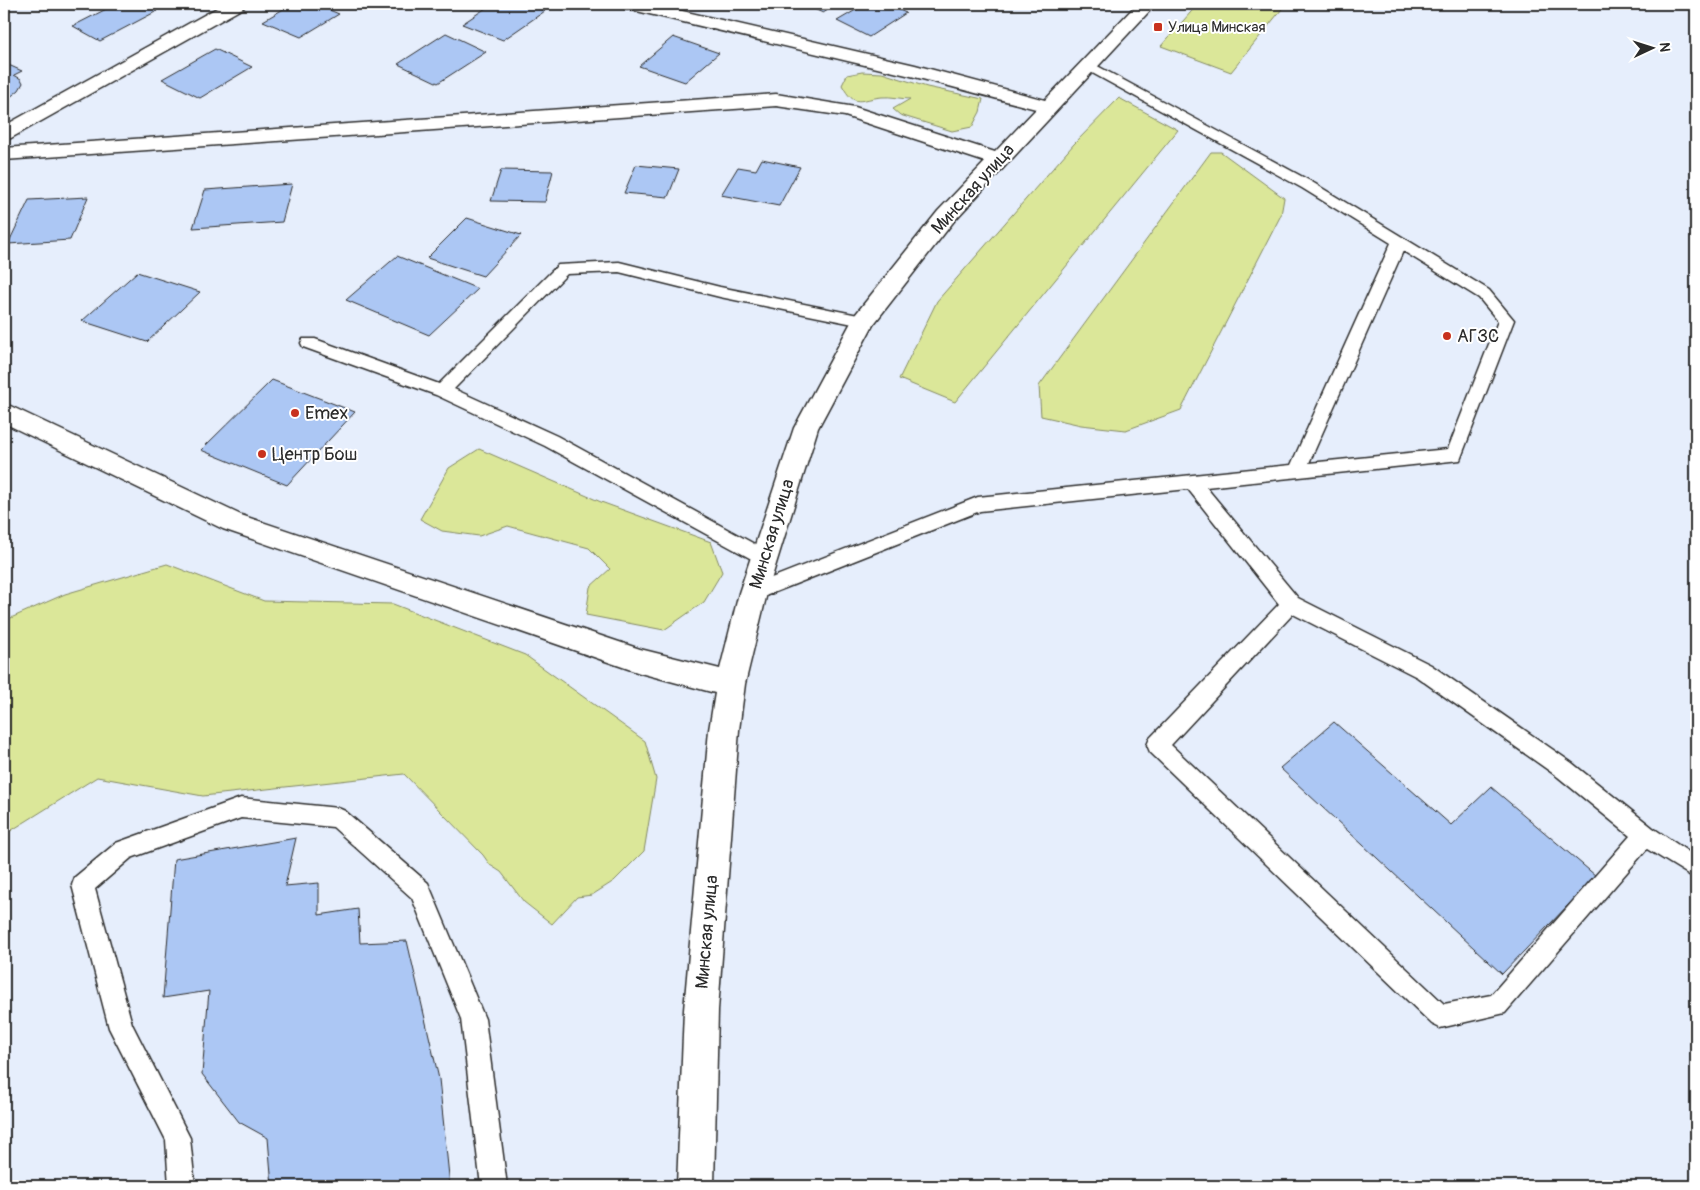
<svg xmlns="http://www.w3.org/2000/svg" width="1700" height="1190" font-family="Pangolin,sans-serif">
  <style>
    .green { fill: #dbe799; stroke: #838962 }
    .building { fill: #acc7f4; stroke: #2b2b2b }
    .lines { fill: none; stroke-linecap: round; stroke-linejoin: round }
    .service-casing { stroke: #2b2b2b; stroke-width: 3 }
    .minor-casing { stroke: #2b2b2b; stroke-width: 3 }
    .service { fill: #fff; fill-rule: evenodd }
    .minor { fill: #fff; fill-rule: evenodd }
    .poi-dot { fill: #c8321e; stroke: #fff; stroke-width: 2 }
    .labels { text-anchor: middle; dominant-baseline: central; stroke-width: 4; stroke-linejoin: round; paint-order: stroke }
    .far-poi-label { font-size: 15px; fill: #2b2b2b; stroke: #fff; text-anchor: start }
    .street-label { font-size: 18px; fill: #2b2b2b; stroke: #fff }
    .poi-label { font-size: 18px; fill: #2b2b2b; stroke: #fff; text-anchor: start }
  </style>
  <rect width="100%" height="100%" fill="#e6eefc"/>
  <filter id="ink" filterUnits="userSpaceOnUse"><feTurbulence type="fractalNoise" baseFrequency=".02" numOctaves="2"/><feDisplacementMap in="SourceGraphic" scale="10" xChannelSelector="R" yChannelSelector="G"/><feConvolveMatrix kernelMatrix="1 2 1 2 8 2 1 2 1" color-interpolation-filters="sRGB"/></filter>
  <g filter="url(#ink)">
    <!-- green -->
    <path class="green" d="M1198,4h88l-55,68 -70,-26z
      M862,72l20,1 45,14 56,12 -3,13 -8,15 -20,4 -52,-16 -7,-6 17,-10c-9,0 -19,-3 -28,-2 -22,2 -27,12 -40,-12l5,-10z
      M1119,98l59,32 -223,272 -56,-23 38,-78 137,-157z
      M1211,152h10l63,46 -3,17 -100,195 -55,20 -45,-5 -40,-9 -2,-30z
      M479,449l122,53 110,40 11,30 -18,30 -40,28 -78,-15 4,-28 20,-18 -21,-21 -81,-22 -29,10 -37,-5 -22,-12 29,-51z
      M167,564l97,37 129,3 132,51 120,86 11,38 -12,72 -30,30 -22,14 -15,2 -25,27 -28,-22 -23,-30 -11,-7 -7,-10 -79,-81 -201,22 -106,-19 -93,58v-214l61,-27z"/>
    <!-- building -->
    <path class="building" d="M116,4h26l15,7 -57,30 -27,-15z
      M292,4h23l24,10 -38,23 -38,-16z
      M492,4h33l20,7 -42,29 -41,-16z
      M803,4h35l-15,9z
      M866,4h20l20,9 -37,24 -32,-16z
      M446,33l40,19 -48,31 -40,-19z
      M673,37l46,16 -34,29 -46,-16z
      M215,49l37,18 -52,31 -38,-19z
      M4,63l18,8 -8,4 7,4 2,4 -4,7 -15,12z
      M762,159l38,8 -21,39 -58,-11 17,-28 18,3z
      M636,165l43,4 -11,28 -44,-4z
      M501,170l52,1 -8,31 -54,-1z
      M292,184l-10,38 -89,6 12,-38z
      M88,197l-18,43 -62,4 21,-44z
      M467,218l54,17 -38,41 -56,-18z
      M397,256l81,33 -49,46 -83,-35z
      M137,272l63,20 -53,50 -65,-21z
      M272,380l83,32 -68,73 -86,-35z
      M1334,722l117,103 40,-38 105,89 -94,98 -222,-206z
      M296,838l-11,48 34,-3v32l39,-6 2,34 47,-2 32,138 11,107h-178l-4,-48 -29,-16 -37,-48 7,-83 -46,7 11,-139z"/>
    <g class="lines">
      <defs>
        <path id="service" d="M1090,62l222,120 177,108 25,30 -54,140 -254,27 92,111 133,67 141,98 81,65 43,29v22l-49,-30 -142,164 -65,15 -8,-4 -282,-272 -3,-7 3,-7 129,-134 -91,-115 -208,22 -220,87 -7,3 -7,-3 -2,-5 2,-5 232,-91 313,-32 100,-222 -89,-55 -217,-119 -1,-3zM1403,251l76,47 19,23 -50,128 -139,14zM1293,614l124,63 141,100 72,59 -139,159 -47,9 -273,-259z
          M619,262l101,25 143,29 6,1 2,4 -2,4 -6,1 -143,-29 -101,-25 -52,2 -113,115 103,47 212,116 3,5 -3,5 -6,2 -6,-2 -212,-116 -109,-51 -133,-48 -2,-4 2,-4h12l124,45 119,-119z
          M241,798l97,10 7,3 83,72 57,136 22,167h-26l-20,-167 -49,-121 -79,-71 -92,-9 -110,40 -36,31 37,135 58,114 5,48h-26l-3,-46 -57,-112 -37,-143 3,-8 41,-34z"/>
        <path id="minor" d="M224,4h22l-3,4 -232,130 -7,2v-14z
          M621,4h31l263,61 130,35 92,-96h19l-202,217 -81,104 -55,103 -51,165 -22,91 -6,46 -21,280 -4,176h-37l7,-176 25,-280 6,-37 -75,-20 -417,-144 -219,-106v-20l237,112 399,134 80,20 19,-76 55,-165 61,-113 83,-104 47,-49 -140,-46 -69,-10 -772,54v-12l772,-54 79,13 140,45 41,-43 -125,-33 -287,-68z"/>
      </defs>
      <!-- service casing -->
      <use href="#service" class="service-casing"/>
      <!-- minor casing -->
      <use href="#minor" class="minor-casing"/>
      <!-- service -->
      <use href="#service" class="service"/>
      <!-- minor -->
      <use href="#minor" class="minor"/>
    </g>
  </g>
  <!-- markers -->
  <g class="poi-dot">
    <rect x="1153" y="22" width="10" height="10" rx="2.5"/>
    <circle cx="1447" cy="336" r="5"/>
    <circle cx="295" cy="413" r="5"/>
    <circle cx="262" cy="454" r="5"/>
  </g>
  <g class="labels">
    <!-- far-poi labels -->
    <g class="far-poi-label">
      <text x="1168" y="27">Улица Минская</text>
    </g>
    <!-- street labels -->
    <g class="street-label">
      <text transform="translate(973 189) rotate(-48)">Минская улица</text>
      <text transform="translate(772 534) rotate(-73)">Минская улица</text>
      <text transform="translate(707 932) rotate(-85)">Минская улица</text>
    </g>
    <!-- poi labels -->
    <g class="poi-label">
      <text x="1457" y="336">АГЗС</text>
      <text x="305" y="413">Emex</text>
      <text x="272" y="454">Центр Бош</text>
    </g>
  </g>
  <!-- margin -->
  <rect width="1700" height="1190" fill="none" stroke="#fff" stroke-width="20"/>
  <rect x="10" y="10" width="1680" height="1170" fill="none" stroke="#2b2b2b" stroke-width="2" filter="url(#ink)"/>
  <!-- north arrow -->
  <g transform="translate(1652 48) rotate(86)" stroke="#ffffff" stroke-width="4" paint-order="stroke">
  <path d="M0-4L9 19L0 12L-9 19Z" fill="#2b2b2b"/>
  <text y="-8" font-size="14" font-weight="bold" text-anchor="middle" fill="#2b2b2b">N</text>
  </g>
</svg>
